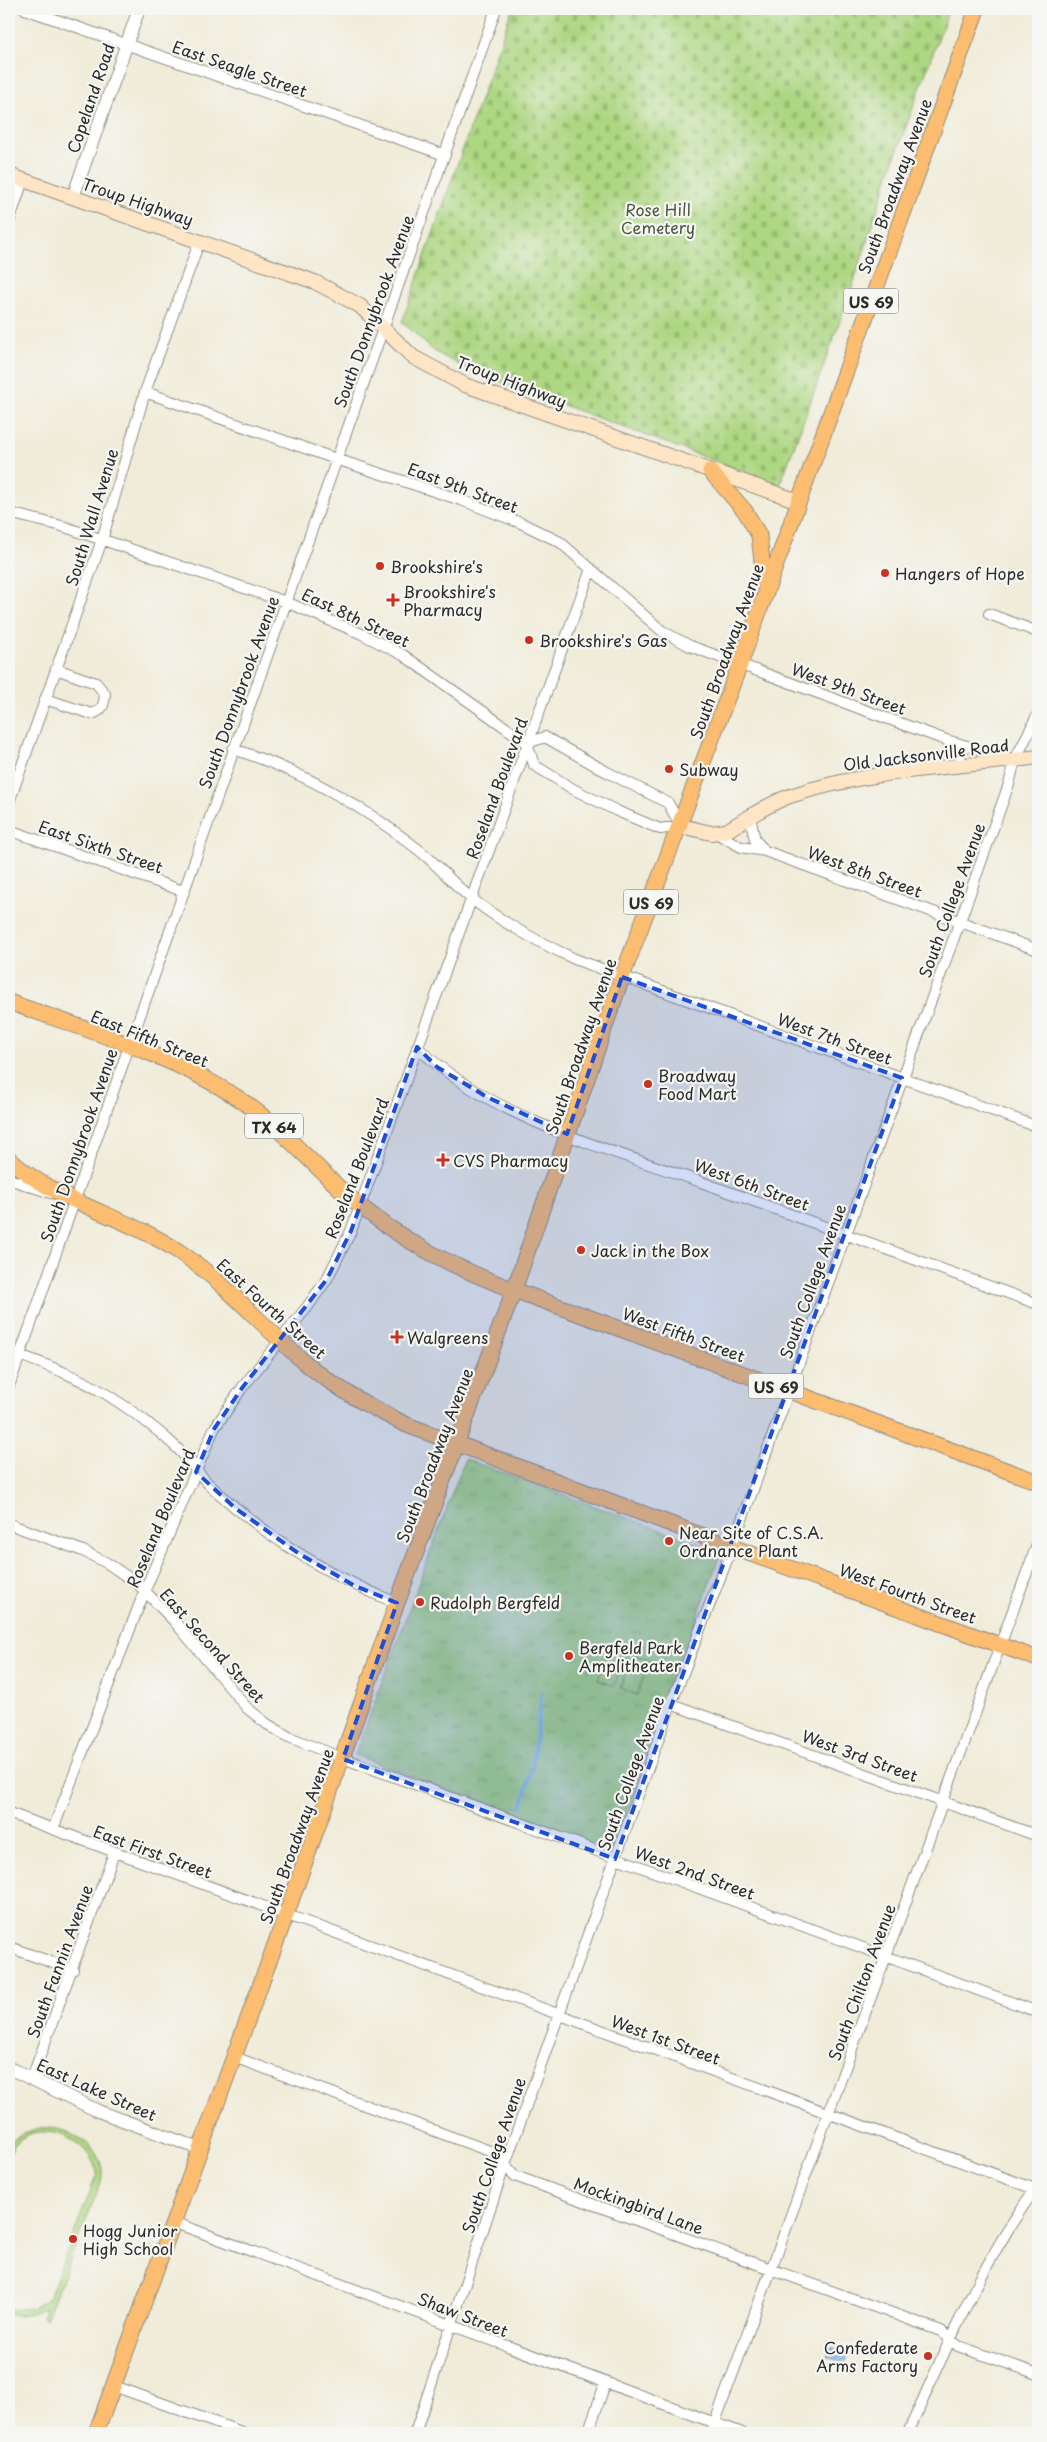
<svg xmlns="http://www.w3.org/2000/svg" width="1047" height="2442" font-family="'Playpen Sans',sans-serif">
  <style>
    .grass { fill: url(#grass-tufts); stroke: #6c8156 }
    .cemetery { fill: url(#cemetery-stones); stroke: #6c8156 }
    .pitch { fill: #add782; stroke: #6c8156 }
    .water { fill: #83b9f2; stroke: #57728e }
    .lines { fill: none; stroke-linecap: round; stroke-linejoin: round }
    .stream { stroke: #83b9f2; stroke-width: 3 }
    .minor-casing { stroke: #8e8c82; stroke-width: 12 }
    .tertiary-casing { stroke: #8e8c82; stroke-width: 14 }
    .secondary-casing { stroke: #8e8c82; stroke-width: 16 }
    .primary-casing { stroke: #8e8c82; stroke-width: 17 }
    .minor { stroke: #fff; stroke-width: 10 }
    .tertiary { stroke: #fff; stroke-width: 12 }
    .secondary { stroke: #fee5c5; stroke-width: 14 }
    .primary { stroke: #fcbd6f; stroke-width: 15 }
    .marked { fill: #1d4ed8; fill-opacity: 0.2; stroke: #1d4ed8; stroke-width: 4; stroke-dasharray: 10 6; stroke-linejoin: round }
    .poi-dot { fill: #c8321e; stroke: #f6f6f2; stroke-width: 2 }
    .labels { text-anchor: middle; dominant-baseline: central; stroke-width: 4.5; stroke-linejoin: round; paint-order: stroke }
    .shield { fill: #f6f6f2; stroke: #686867; stroke-width: 1 }
    .shield-label { font-size: 15px; font-weight: bold; fill: #2b2b2b }
    .street-label { font-size: 16px; fill: #2b2b2b; stroke: #f6f6f2 }
    .park-label { font-size: 16px; fill: #4c5641; stroke: #f6f6f2 }
    .poi-label { font-size: 16px; fill: #2b2b2b; stroke: #f6f6f2; text-anchor: start }
  </style>
  <defs>
    <pattern id="grass-tufts" width="24" height="20" patternUnits="userSpaceOnUse" patternTransform="scale(1.25)"><rect width="24" height="20" fill="#add782"/><path d="M3 7l-1-3M5 7V3M7 7l1-3M15 17l-1-3M17 17v-4M19 17l1-3" fill="none" stroke="#95b970"/></pattern>
    <pattern id="cemetery-stones" width="16" height="16" patternUnits="userSpaceOnUse" patternTransform="scale(1.25)"><rect width="16" height="16" fill="#add782"/><path d="M2 7V4a2 2 0 0 1 4 0v3zM10 15v-3a2 2 0 0 1 4 0v3z" fill="#95b970"/></pattern>
  </defs>
  <rect width="100%" height="100%" fill="#f6f6f2"/>
  <filter id="ink" filterUnits="userSpaceOnUse"><feTurbulence type="fractalNoise" baseFrequency=".02" numOctaves="2"/><feDisplacementMap in="SourceGraphic" scale="10" xChannelSelector="R" yChannelSelector="G"/><feConvolveMatrix kernelMatrix="1 2 1 2 8 2 1 2 1" color-interpolation-filters="sRGB"/></filter>
  <filter id="wash" filterUnits="userSpaceOnUse"><feTurbulence type="fractalNoise" baseFrequency=".0096" numOctaves="4" result="noise"/><feDisplacementMap in="SourceGraphic" scale="20" xChannelSelector="R" yChannelSelector="G"/><feGaussianBlur stdDeviation="1.12" result="paint"/><feColorMatrix in="noise" values="0 0 0 0 0 0 0 0 0 0 0 0 0 0 0 0 0 1.4 0 .05"/><feComposite in="paint" operator="in"/></filter>
  <g filter="url(#wash)">
    <rect width="100%" height="100%" fill="#f0ecd9"/>
    <!-- grass -->
    <path class="grass" d="M465,1459l256,93 -109,299 -257,-96z"/>
    <!-- cemetery -->
    <path class="cemetery" d="M512,9h437l-58,159 -39,120 -72,197 -312,-115 -34,-19 -32,-29z"/>
    <!-- pitch -->
    <path class="pitch" d="M611,1646l16,6 -13,34 -16,-6z
      M633,1654l16,6 -12,35 -17,-7z
      M40,2128c30,-3 72,23 60,57l-54,134 -4,-2 3,-9c-11,5 -23,8 -36,7v-5l23,-2 17,-10 48,-124c-6,-39 -71,-62 -88,-19v-12l15,-10z"/>
    <!-- water -->
    <path class="water" d="M830,2347l18,6 -3,9 -18,-6z"/>
    <g class="lines">
      <!-- stream -->
      <path class="stream" d="M522,1807l10,-40 10,-75"/>
    </g>
  </g>
  <g filter="url(#ink)">
    <g class="lines">
      <defs>
        <path id="minor" d="M25,9l420,146
          M9,222l14,-42
          M145,392l191,67 125,41 60,23 39,19 102,89 28,15 256,94 63,18
          M9,513l53,13 224,76 76,32 41,21 85,60 39,28 7,22 39,24 44,22 43,18 21,-3 -13,-23 -61,-31 -62,-35 -18,6
          M989,614l49,18
          M45,699l47,15c11,-4 12,-9 13,-20l-9,-11 -40,-14
          M949,742l10,9 3,15
          M233,749c67,21 131,58 186,101 19,15 34,34 53,49 32,25 68,44 105,61l461,167
          M9,802l93,-262 43,-148 55,-152
          M750,817l5,23 10,11
          M9,830l174,61
          M716,833l25,14 24,4 273,99
          M417,1047c77,73 189,101 287,136 112,40 223,81 334,121
          M9,1179l42,14
          M9,1351c34,13 66,24 97,43 24,15 49,33 70,53 13,12 23,29 38,42 54,49 115,87 183,114
          M9,1386l487,-1377
          M9,1524l74,27 24,12 31,21 36,37 73,87 20,16 22,13 43,17 706,258
          M671,1704l367,132
          M9,1813l1026,376
          M53,1829l92,-239 69,-161 28,-41 66,-82 19,-27 24,-48 240,-662
          M9,1947l64,23
          M234,2057l261,96 20,23 426,155 17,15 80,28
          M32,2078l82,-225
          M173,2222l569,211
          M114,2386l130,47
          M415,2433l90,-269 166,-460 61,-157 228,-626 49,-137 6,-24 23,-46
          M588,2433l17,-49
          M711,2433l327,-891
          M908,2433c39,-86 74,-172 130,-248"/>
        <path id="tertiary" d="M73,197l66,-188
          M9,2068l89,43 102,38"/>
        <path id="secondary" d="M9,175l306,107 45,24 53,51 52,28 333,116
          M681,826l30,7 15,-2c21,-12 41,-27 64,-35 80,-27 165,-28 248,-39"/>
        <path id="primary" d="M710,471l35,40 14,24 6,52
          M9,1002c77,28 159,51 229,96 42,28 73,65 110,98 53,45 102,70 166,94l524,192
          M9,1159c49,45 118,57 172,94 46,31 81,73 122,108 32,27 67,46 104,64l325,122 306,112
          M96,2433l190,-518 111,-312 117,-313 108,-313 118,-313 237,-655"/>
      </defs>
      <!-- minor casing -->
      <use href="#minor" class="minor-casing"/>
      <!-- tertiary casing -->
      <use href="#tertiary" class="tertiary-casing"/>
      <!-- secondary casing -->
      <use href="#secondary" class="secondary-casing"/>
      <!-- primary casing -->
      <use href="#primary" class="primary-casing"/>
      <!-- minor -->
      <use href="#minor" class="minor"/>
      <!-- tertiary -->
      <use href="#tertiary" class="tertiary"/>
      <!-- secondary -->
      <use href="#secondary" class="secondary"/>
      <!-- primary -->
      <use href="#primary" class="primary"/>
    </g>
  </g>
  <!-- marked area -->
  <path class="marked" d="M622,977l280,101 -287,781 -272,-100 54,-156 -42,-17 -57,-33 -63,-45 -39,-36 18,-43 28,-41 85,-109 24,-48 66,-184 20,20 50,30 80,37z"/>
  <!-- markers -->
  <g class="poi-dot">
    <circle cx="380" cy="566" r="5"/>
    <circle cx="885" cy="573" r="5"/>
    <path d="M390.5 592.5h5v5h5v5h-5v5h-5v-5h-5v-5h5z"/>
    <circle cx="529" cy="640" r="5"/>
    <circle cx="669" cy="769" r="5"/>
    <circle cx="648" cy="1084" r="5"/>
    <path d="M440.5 1152.5h5v5h5v5h-5v5h-5v-5h-5v-5h5z"/>
    <circle cx="581" cy="1250" r="5"/>
    <path d="M394.5 1329.5h5v5h5v5h-5v5h-5v-5h-5v-5h5z"/>
    <circle cx="669" cy="1541" r="5"/>
    <circle cx="420" cy="1602" r="5"/>
    <circle cx="569" cy="1656" r="5"/>
    <circle cx="73" cy="2239" r="5"/>
    <circle cx="928" cy="2356" r="5"/>
  </g>
  <g class="labels">
    <!-- shield labels -->
    <g class="shield">
      <rect x="843.5" y="288.5" width="55" height="25" rx="4"/>
      <rect x="623.5" y="889.5" width="55" height="25" rx="4"/>
      <rect x="245" y="1113.5" width="58" height="25" rx="4"/>
      <rect x="748.5" y="1373.5" width="55" height="25" rx="4"/>
    </g>
    <g class="shield-label">
      <text x="871" y="301">US 69</text>
      <text x="651" y="902">US 69</text>
      <text x="274" y="1126">TX 64</text>
      <text x="776" y="1386">US 69</text>
    </g>
    <!-- street labels -->
    <g class="street-label">
      <text transform="translate(240 68) rotate(19)">East Seagle Street</text>
      <text transform="translate(90 98) rotate(-71)">Copeland Road</text>
      <text transform="translate(894 186) rotate(-70)">South Broadway Avenue</text>
      <text transform="translate(138 201) rotate(19)">Troup Highway</text>
      <text transform="translate(373 311) rotate(-70)">South Donnybrook Avenue</text>
      <text transform="translate(512 381) rotate(21)">Troup Highway</text>
      <text transform="translate(463 487) rotate(20)">East 9th Street</text>
      <text transform="translate(91 517) rotate(-73)">South Wall Avenue</text>
      <text transform="translate(356 617) rotate(25)">East 8th Street</text>
      <text transform="translate(726 651) rotate(-70)">South Broadway Avenue</text>
      <text transform="translate(849 688) rotate(20)">West 9th Street</text>
      <text transform="translate(238 692) rotate(-70)">South Donnybrook Avenue</text>
      <text transform="translate(926 754) rotate(-7)">Old Jacksonville Road</text>
      <text transform="translate(496 788) rotate(-70)">Roseland Boulevard</text>
      <text transform="translate(101 846) rotate(19)">East Sixth Street</text>
      <text transform="translate(865 871) rotate(20)">West 8th Street</text>
      <text transform="translate(951 900) rotate(-70)">South College Avenue</text>
      <text transform="translate(150 1038) rotate(22)">East Fifth Street</text>
      <text transform="translate(835 1038) rotate(20)">West 7th Street</text>
      <text transform="translate(580 1046) rotate(-71)">South Broadway Avenue</text>
      <text transform="translate(78 1145) rotate(-71)">South Donnybrook Avenue</text>
      <text transform="translate(356 1168) rotate(-69)">Roseland Boulevard</text>
      <text transform="translate(752 1184) rotate(20)">West 6th Street</text>
      <text transform="translate(812 1281) rotate(-70)">South College Avenue</text>
      <text transform="translate(272 1308) rotate(42)">East Fourth Street</text>
      <text transform="translate(684 1334) rotate(20)">West Fifth Street</text>
      <text transform="translate(434 1455) rotate(-69)">South Broadway Avenue</text>
      <text transform="translate(160 1518) rotate(-67)">Roseland Boulevard</text>
      <text transform="translate(908 1593) rotate(20)">West Fourth Street</text>
      <text transform="translate(213 1645) rotate(48)">East Second Street</text>
      <text transform="translate(860 1755) rotate(20)">West 3rd Street</text>
      <text transform="translate(630 1773) rotate(-70)">South College Avenue</text>
      <text transform="translate(296 1836) rotate(-70)">South Broadway Avenue</text>
      <text transform="translate(153 1851) rotate(20)">East First Street</text>
      <text transform="translate(695 1872) rotate(20)">West 2nd Street</text>
      <text transform="translate(59 1961) rotate(-70)">South Fannin Avenue</text>
      <text transform="translate(861 1982) rotate(-70)">South Chilton Avenue</text>
      <text transform="translate(666 2039) rotate(20)">West 1st Street</text>
      <text transform="translate(97 2089) rotate(24)">East Lake Street</text>
      <text transform="translate(493 2155) rotate(-71)">South College Avenue</text>
      <text transform="translate(639 2205) rotate(20)">Mockingbird Lane</text>
      <text transform="translate(463 2314) rotate(21)">Shaw Street</text>
    </g>
    <!-- park labels -->
    <g class="park-label">
      <text x="658" y="209">Rose Hill<tspan x="658" dy="18">Cemetery</tspan></text>
    </g>
    <!-- poi labels -->
    <g class="poi-label">
      <text x="390" y="566">Brookshire's</text>
      <text x="895" y="573">Hangers of Hope</text>
      <text x="403" y="591">Brookshire's<tspan x="403" dy="18">Pharmacy</tspan></text>
      <text x="539" y="640">Brookshire's Gas</text>
      <text x="679" y="769">Subway</text>
      <text x="658" y="1075">Broadway<tspan x="658" dy="18">Food Mart</tspan></text>
      <text x="453" y="1160">CVS Pharmacy</text>
      <text x="591" y="1250">Jack in the Box</text>
      <text x="407" y="1337">Walgreens</text>
      <text x="679" y="1532">Near Site of C.S.A.<tspan x="679" dy="18">Ordnance Plant</tspan></text>
      <text x="430" y="1602">Rudolph Bergfeld</text>
      <text x="579" y="1647">Bergfeld Park<tspan x="579" dy="18">Amplitheater</tspan></text>
      <text x="83" y="2230">Hogg Junior<tspan x="83" dy="18">High School</tspan></text>
      <text x="918" y="2347" text-anchor="end">Confederate<tspan x="918" dy="18">Arms Factory</tspan></text>
    </g>
  </g>
  <!-- margin -->
  <rect width="1047" height="2442" fill="none" stroke="#f6f6f2" stroke-width="30"/>
</svg>
